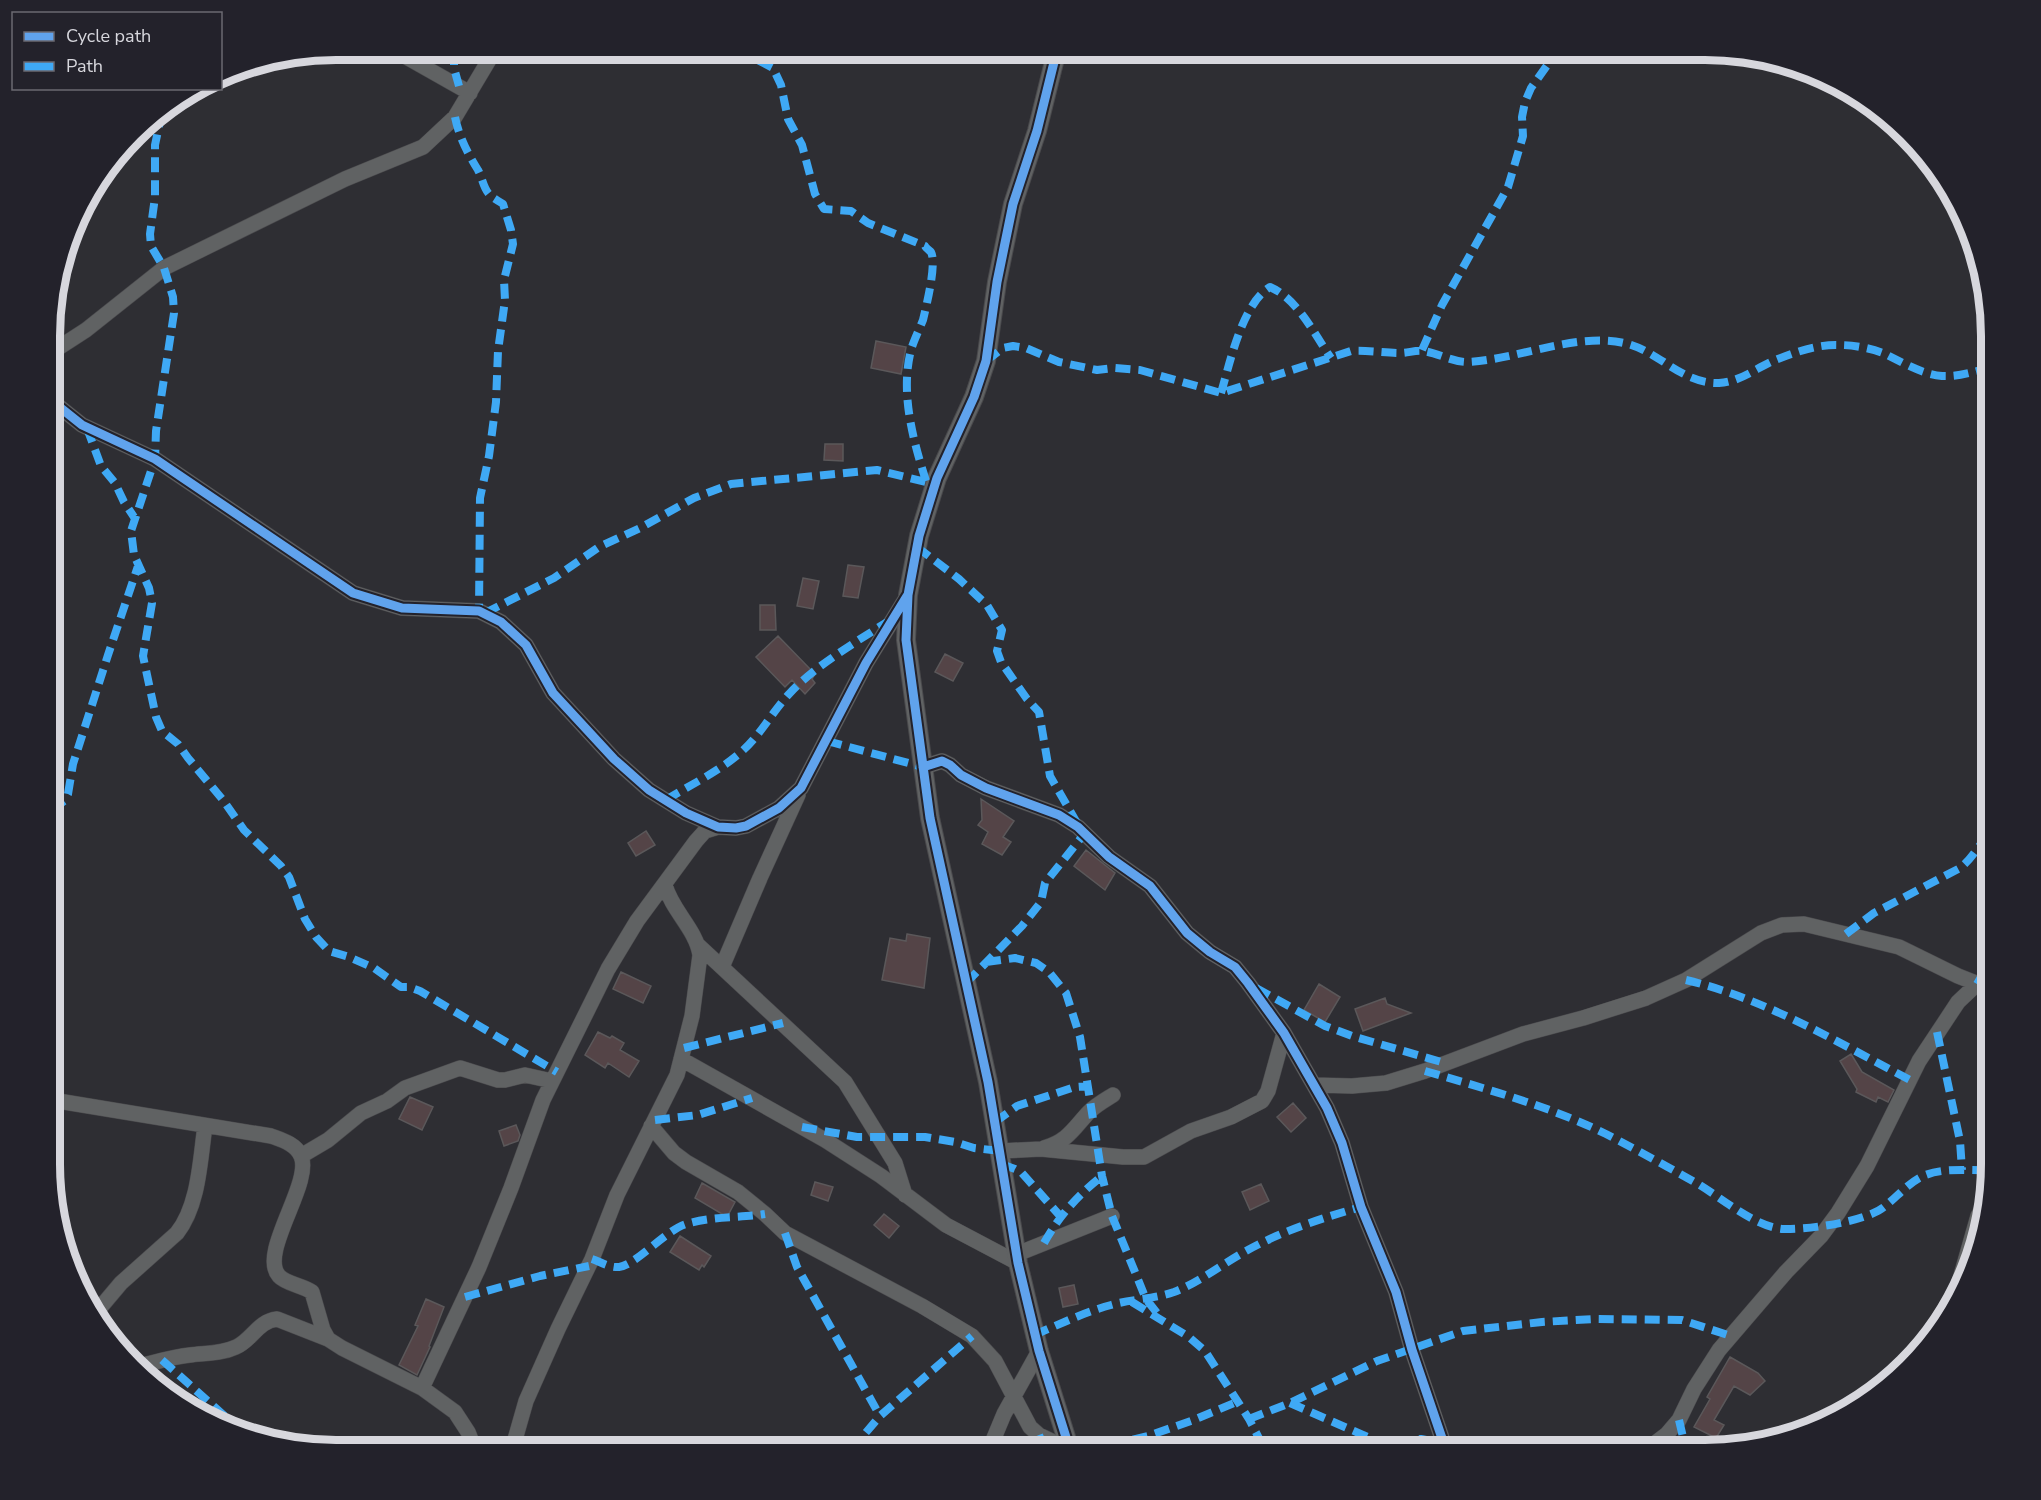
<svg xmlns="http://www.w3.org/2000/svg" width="2041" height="1500" font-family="'Nunito Sans',sans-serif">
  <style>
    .building { fill: #544447; stroke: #5b585a; stroke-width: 1.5 }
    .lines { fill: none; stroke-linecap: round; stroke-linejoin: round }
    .minor-casing { stroke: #4a4a4d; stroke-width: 16 }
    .tertiary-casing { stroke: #4a4a4d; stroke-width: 20 }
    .minor { stroke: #606263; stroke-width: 15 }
    .tertiary { stroke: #606263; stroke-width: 18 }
    .quiet { stroke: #3fa9f5; stroke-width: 8; stroke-dasharray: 15 8; stroke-linecap: butt }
    .cycleway-casing { stroke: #23222b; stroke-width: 13 }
    .cycleway { stroke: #60a3ed; stroke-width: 9 }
    .rim { fill: none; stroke: #d7d7dd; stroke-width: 8 }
  </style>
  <rect width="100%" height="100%" fill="#2e2e33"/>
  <!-- building -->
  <path class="building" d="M876,341l30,6 -5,27 -30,-6z
    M825,444h18v17l-19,-1z
    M848,565l16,2 -6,31 -15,-2z
    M803,578l16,3 -6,28 -16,-3z
    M760,605h15l1,25h-16z
    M778,636l37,38 -3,5 3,4 -10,11 -13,-14 -7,7 -29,-30z
    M945,654l18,9 -10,18 -18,-9z
    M981,799l33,22 -11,16 8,5 -9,13 -20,-11 6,-12 -10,-7 4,-5z
    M646,831l9,14 -19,11 -8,-13z
    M1086,850l29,23 -10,17 -31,-24z
    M907,934l23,4 -6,50 -42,-8 8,-42 16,3z
    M621,972l30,14 -8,17 -30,-14z
    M1319,984l21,13 -15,25 -21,-12z
    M1385,998l2,6 24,9 -48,18 -8,-22z
    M598,1032l12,6 2,-2 12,7 -4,7 19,11 -10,16 -21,-14 -3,5 -20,-13z
    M1851,1054l11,18 32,18 -6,12 -10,-5 -2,5 -20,-10 1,-3 -17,-28z
    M410,1097l23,10 -11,23 -23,-11z
    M1293,1103l13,15 -15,14 -14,-15z
    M516,1125l4,10 -2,6 -14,5 -5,-15z
    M815,1182l18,5 -5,14 -17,-6z
    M702,1183l33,19 -8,15 -32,-19z
    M1261,1184l8,17 -19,9 -8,-18z
    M884,1214l15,12 -10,12 -15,-13z
    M680,1236l31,20 -7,11 -2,-2 -3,5 -29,-18z
    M1074,1285l4,19 -15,3 -4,-19z
    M426,1299l18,8 -15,39 1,1 -13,28 -18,-10 19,-39 -3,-1z
    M1730,1357l28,16 7,8 -15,14 -16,-9 -20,34 10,5 -8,13 -22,-11 16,-28 -3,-2z"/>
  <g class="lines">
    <defs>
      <path id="minor" d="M394,50l76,43
        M220,79l16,-10
        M149,119l55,-31
        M52,352l34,-22 78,-62 181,-89 78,-32 32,-30 40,-67
        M52,401l30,24 73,34 198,134 49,15 77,3 22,11 25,23 27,48 61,66 35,31 37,23 32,14 18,1 10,-2 33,-18 22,-20 65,-125 42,-68
        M923,767l19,-6 8,4 11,10 25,13 73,27 19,12 31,30 41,29 37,47 23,19 25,15 13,16 36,50 43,75 15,35 19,64 35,85 16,58 34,100
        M698,945l147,137 50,81 10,32
        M722,967l38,-89 38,-83
        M681,1059l144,81 56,36 65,49 72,38
        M1314,1085l38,1 34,-3 39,-12 98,-37 60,-16 63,-20 40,-18 75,-47 21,-8 22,-1 95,23 59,29 33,13
        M52,1100l219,36c11,4 25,8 30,20 12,27 -43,97 -22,120 7,8 23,9 33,16l11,38 5,9 14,9 80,40 33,24 13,20 7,18
        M651,1126l23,27 12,9 52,30 27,22 20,19 137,73 50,30 23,25 35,66 9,8 31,15
        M1044,1148c24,-7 29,-19 45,-36 7,-7 16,-12 24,-17
        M1000,1151l41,-2 82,8h21l47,-26 40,-14 31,-16 6,-10 16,-58
        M301,1156l27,-16 33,-27 26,-12 18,-13 55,-20 38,12h7l20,-5 27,6
        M1017,1254l95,-38
        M94,1315l27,-32 56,-50c22,-28 23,-73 28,-107
        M1923,1346l35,-60 20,-70 9,-16
        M139,1366c17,-4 33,-9 51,-11 15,-2 31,-1 46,-8 16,-7 22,-26 41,-28l51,20
        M422,1388l57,-121 32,-79 32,-88 65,-131 29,-48 59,-80 9,-10 13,-4
        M512,1450l14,-49 32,-72 34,-70 25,-64 60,-120 15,-59 8,-61c-4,-26 -28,-44 -35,-70
        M989,1450l15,-36 35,-63
        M1646,1450l21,-16 12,-14 15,-31 25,-39 67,-78 35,-36 17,-23 29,-47 52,-105 39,-59 19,-18"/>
      <path id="tertiary" d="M1057,50l-20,81 -24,73 -16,78 -11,79 -12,36 -37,81 -18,58 -11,59 -2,45 24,178 58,264 30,181 21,88 31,99"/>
    </defs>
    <!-- minor casing -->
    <use href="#minor" class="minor-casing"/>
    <!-- tertiary casing -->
    <use href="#tertiary" class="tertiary-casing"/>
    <!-- minor -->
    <use href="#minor" class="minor"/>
    <!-- tertiary -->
    <use href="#tertiary" class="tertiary"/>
    <!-- quiet -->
    <path class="quiet" d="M454,50v18l5,18
      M738,50l35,18 8,17 7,34 14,26 13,49 9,15 27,2 17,12 57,23c1,2 5,5 6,6 6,12 -5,55 -8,68 -4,10 -9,20 -12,30 -11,43 2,90 15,131
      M162,112l-7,33v52l-5,37 1,12 13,22 9,29 1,16 -18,118 -1,28 -24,72 3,24 15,33 3,15 -9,53 13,61 6,14 16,13 10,14 35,42 21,30 37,36 8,11 16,42 11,18 13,14 20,6 25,11 27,19h8l11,4 137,81
      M455,117c4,20 13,37 23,53 5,9 5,19 13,26 3,3 8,5 12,8l8,26 2,14 -9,36 1,20 -7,51 -2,51 -7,54 -9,42 -1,113
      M1422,350l20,-45 66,-118 15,-51 -1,-19 3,-15 6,-14 27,-38
      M986,361l17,-13 10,-2 13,2 33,14 38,8 17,-2 26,2 81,23 130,-42c17,-1 33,2 50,2 7,0 15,-3 22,-2 15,2 29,11 44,11 50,-2 109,-30 157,-19 34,7 57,41 95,40 20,-1 36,-14 54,-22 20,-8 44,-17 66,-16 14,0 31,3 44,8 19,9 38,21 59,23 18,1 32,-5 49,-8
      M1221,393c9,-30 21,-89 49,-106 28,12 44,47 61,71
      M87,428l14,38 14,17 9,19 10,15
      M917,547l42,32 28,26 15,25 -5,21 4,11 26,37 12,13 11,64 27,47
      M485,613l69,-35 45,-31 41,-19 54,-30 37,-14 146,-14 53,13
      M827,741l96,26
      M666,800c24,-15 52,-28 74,-47 20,-17 32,-41 50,-60 25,-27 66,-51 97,-71
      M52,810l12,-9 4,-7 5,-30 35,-109 30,-89
      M1846,934l28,-21 86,-45c13,-10 20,-25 31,-37
      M986,962l29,-4 21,5 13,9 17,21 14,44 22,139 10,40 34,83 15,19
      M1686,980c80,19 151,62 224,100
      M966,983l56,-57 19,-24 4,-19 40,-50
      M1977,984l14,-24
      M1256,988l69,38 27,10 93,27
      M1937,1032l23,109 2,29
      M684,1048l99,-25
      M1425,1071c61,18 124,35 181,63 31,16 62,33 92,50 25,15 56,42 84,45 24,1 83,-7 102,-22 13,-10 24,-24 39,-31 21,-9 46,-5 68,-6
      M655,1120l43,-5 54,-17
      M995,1122l22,-16 58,-19 13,-1
      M802,1127l55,10h68l30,5 19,6 26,3
      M1001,1164l14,5 7,4 39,44
      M785,1233l12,34 83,149
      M1044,1243c15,-27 34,-48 58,-67
      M592,1259c9,3 18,9 27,8 17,-2 47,-37 67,-43 26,-8 53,-6 79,-10
      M465,1297l75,-21 49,-10
      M1132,1302l57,35 16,14 44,68 16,31
      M1034,1335c26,-11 51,-23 77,-30 21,-6 43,-6 63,-13 26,-10 48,-28 72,-41 36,-20 76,-33 115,-44
      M162,1360l85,76
      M1290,1403l89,39 10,2 32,-5 22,4
      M1249,1419l41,-16 87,-42 86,-30 79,-9 52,-3 88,1 49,16
      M1679,1420l7,30
      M1039,1435l6,15
      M851,1450l29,-34 92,-80
      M1088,1450l60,-14 43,-15 48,-20"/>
    <defs>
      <path id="cycleway" d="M1057,50l-20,81 -24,73 -16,78 -11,79 -12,36 -37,81 -18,58 -11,59 -2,45 24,178 58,264 30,181 21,88 31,99
        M52,401l30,24 73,34 198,134 49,15 77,3 22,11 25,23 27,48 61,66 35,31 37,23 32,14 18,1 10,-2 33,-18 22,-20 65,-125 41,-67
        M923,767l19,-6 8,4 11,10 25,13 73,27 19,12 31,30 41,29 37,47 23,19 25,15 13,16 36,50 43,75 15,35 19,64 35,85 16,58 34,100"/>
    </defs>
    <!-- cycleway casing -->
    <use href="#cycleway" class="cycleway-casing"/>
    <!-- cycleway -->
    <use href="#cycleway" class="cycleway"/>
  </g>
  <!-- crop -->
  <path d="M0 0H2041V1500H0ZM336 60H1705A276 276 0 0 1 1981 336V1164A276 276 0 0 1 1705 1440H336A276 276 0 0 1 60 1164V336A276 276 0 0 1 336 60Z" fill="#23222b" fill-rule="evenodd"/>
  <path class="rim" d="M336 60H1705A276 276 0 0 1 1981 336V1164A276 276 0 0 1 1705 1440H336A276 276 0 0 1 60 1164V336A276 276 0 0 1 336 60Z"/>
  <!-- legend -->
  <rect x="12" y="12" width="210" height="78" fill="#23222b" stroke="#6b6a72" stroke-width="1.5"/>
  <rect x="24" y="32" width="30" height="9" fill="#60a3ed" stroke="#6b6a72" stroke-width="1.5"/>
  <text x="66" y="42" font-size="18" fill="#d7d7dd">Cycle path</text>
  <rect x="24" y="62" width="30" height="9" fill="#3fa9f5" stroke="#6b6a72" stroke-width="1.5"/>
  <text x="66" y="72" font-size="18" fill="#d7d7dd">Path</text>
</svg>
